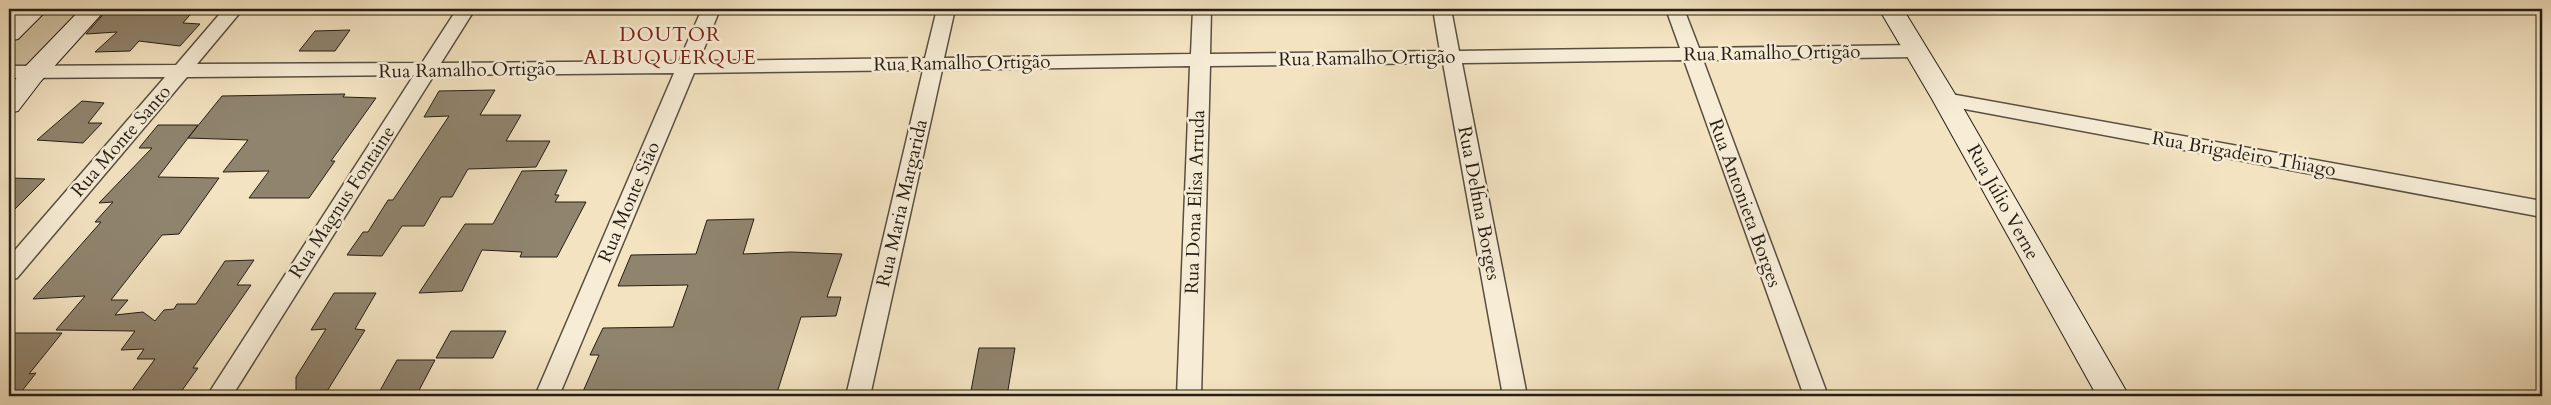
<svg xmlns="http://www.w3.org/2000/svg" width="2551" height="405" font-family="Cardo,serif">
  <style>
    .green { fill: #d0c2a4; stroke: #7a705c }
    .building { fill: #90846e; stroke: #251e15 }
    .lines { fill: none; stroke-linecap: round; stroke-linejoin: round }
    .street-casing { stroke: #584f40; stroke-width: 3 }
    .secondary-casing { stroke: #251e15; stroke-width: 2 }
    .street { fill: #f7edd7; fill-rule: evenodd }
    .secondary { fill: #f7edd7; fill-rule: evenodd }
    .labels { text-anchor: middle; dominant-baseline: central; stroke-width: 5; stroke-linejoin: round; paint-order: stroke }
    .street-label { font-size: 19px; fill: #251e15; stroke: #f7edd7 }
    .neighbourhood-label { font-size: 20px; letter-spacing: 1px; fill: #7a1f14; stroke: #f7edd7 }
  </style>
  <rect width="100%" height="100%" fill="#f3e3c1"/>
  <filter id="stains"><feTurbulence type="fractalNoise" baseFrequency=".004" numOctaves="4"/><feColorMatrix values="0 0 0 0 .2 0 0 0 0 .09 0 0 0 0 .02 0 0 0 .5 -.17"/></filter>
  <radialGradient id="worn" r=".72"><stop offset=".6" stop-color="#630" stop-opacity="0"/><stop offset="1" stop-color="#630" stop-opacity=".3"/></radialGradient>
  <!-- green -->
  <path class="green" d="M44,9h42l-54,61h-23v-28z"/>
  <!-- building -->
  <path class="building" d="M108,9h87l-12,14 17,1 -20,22 -41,-5 -9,10 -35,1 22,-20 -31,2z
    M350,30l-15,21h-36l16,-20z
    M495,90l-15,25h41l-15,26h44l-14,26 -68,2 -16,28h-11l-17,29h-22l-20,30 -35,-1 16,-23h5l20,-32h5l56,-84 -25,1 15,-26z
    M345,94l-2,3 33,1 -45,63h4l-26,37h-60l20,-27 -46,1 25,-32 -60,-2 34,-42z
    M82,101l22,2 -16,20h14l-19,20 -46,-3z
    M158,125h40l-40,52 61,1 -40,56 -17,1 -51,65h17l-13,15 28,-3 12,9 9,-11 10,-1 3,-5h19l29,-43 29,-1 -17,25h14l-58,83h5l-20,28h-50l27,-37h-18l7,-10 -23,1 14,-19 -79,-1 29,-34 -52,3 68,-77h-6l18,-20 -14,1 53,-55h-13z
    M567,170l-12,25h4l-4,7h31l-29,55h-37l2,-5 -40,-2 -20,41 -43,2 46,-69h28l29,-53z
    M9,178l36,1 -36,36z
    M754,219l-11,35 48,-2 51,2 -15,43h14l-5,19 -35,1 -25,79h-74l1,-4 -122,4 18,-41h-9l13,-27 70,-1 15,-42 -70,1 13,-31 65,-1 11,-34z
    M334,293h42l-21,36 10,1 -41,66h-28v-19l30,-48 -15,1z
    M451,331h55l-13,27h-57z
    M9,333h53l-33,41 7,-1 -18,23h-9z
    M979,348h36l-8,48h-37z
    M397,360h38l-19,36h-39z"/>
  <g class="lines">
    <defs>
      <path id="street" d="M224,9h19l-46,55 225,-1 35,-54h18l-34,54 238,-2 23,-52h18l-21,52 226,-3 12,-49h18l-11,49 247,-4 2,-45h18l-1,45 230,-3 -7,-42h18l8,42 221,-3 -14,-39h18l15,39 216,-3 7,2 2,4 -2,4 -7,2 -212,3 125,336h-24l-120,-336 -222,3 65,333h-24l-60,-333 -233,3 -9,330h-24l13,-330 -248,4 -72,326h-24l77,-326 -229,3 -135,323h-24l139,-323 -240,2 -202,321h-25l207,-321 -227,2 -170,201 -8,2v-23l156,-180 -156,1v-12l167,-1z
        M1945,93l597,108v16l-604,-113 -3,-5 3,-5z"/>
      <path id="secondary" d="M22,9h26l-30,30 -9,2v-20z
        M81,9h25l-65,72 -23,30 -9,2v-25l14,-19z
        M1879,9h24l55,90 171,297h-32l-165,-297z"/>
    </defs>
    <!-- street casing -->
    <use href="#street" class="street-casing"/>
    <!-- secondary casing -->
    <use href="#secondary" class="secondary-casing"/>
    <!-- street -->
    <use href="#street" class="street"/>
    <!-- secondary -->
    <use href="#secondary" class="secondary"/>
  </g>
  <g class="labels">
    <!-- street labels -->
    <g class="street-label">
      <text transform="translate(1772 53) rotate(-1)">Rua Ramalho Ortigão</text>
      <text transform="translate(1367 58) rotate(-1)">Rua Ramalho Ortigão</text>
      <text transform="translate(962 63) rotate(-1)">Rua Ramalho Ortigão</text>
      <text transform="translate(467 70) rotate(-1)">Rua Ramalho Ortigão</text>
      <text transform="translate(121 141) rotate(-49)">Rua Monte Santo</text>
      <text transform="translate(2244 154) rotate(10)">Rua Brigadeiro Thiago</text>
      <text transform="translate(342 202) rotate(-57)">Rua Magnus Fontaine</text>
      <text transform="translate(629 202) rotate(-67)">Rua Monte Sião</text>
      <text transform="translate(1195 202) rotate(-88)">Rua Dona Elisa Arruda</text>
      <text transform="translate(2003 202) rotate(61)">Rua Júlio Verne</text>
      <text transform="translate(902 203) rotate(-77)">Rua Maria Margarida</text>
      <text transform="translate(1479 203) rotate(79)">Rua Delfina Borges</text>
      <text transform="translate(1745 203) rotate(70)">Rua Antonieta Borges</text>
    </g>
    <!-- neighbourhood labels -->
    <g class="neighbourhood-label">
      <text x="670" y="34">DOUTOR<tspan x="670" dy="23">ALBUQUERQUE</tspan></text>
    </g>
  </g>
  <!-- margin -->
  <rect width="2551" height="405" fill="none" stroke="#f3e3c1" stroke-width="30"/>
  <rect x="10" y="10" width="2531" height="385" fill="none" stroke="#251e15" stroke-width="2.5"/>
  <rect x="15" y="15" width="2521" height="375" fill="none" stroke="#251e15"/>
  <rect width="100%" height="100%" filter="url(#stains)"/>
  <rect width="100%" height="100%" fill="url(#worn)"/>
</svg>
